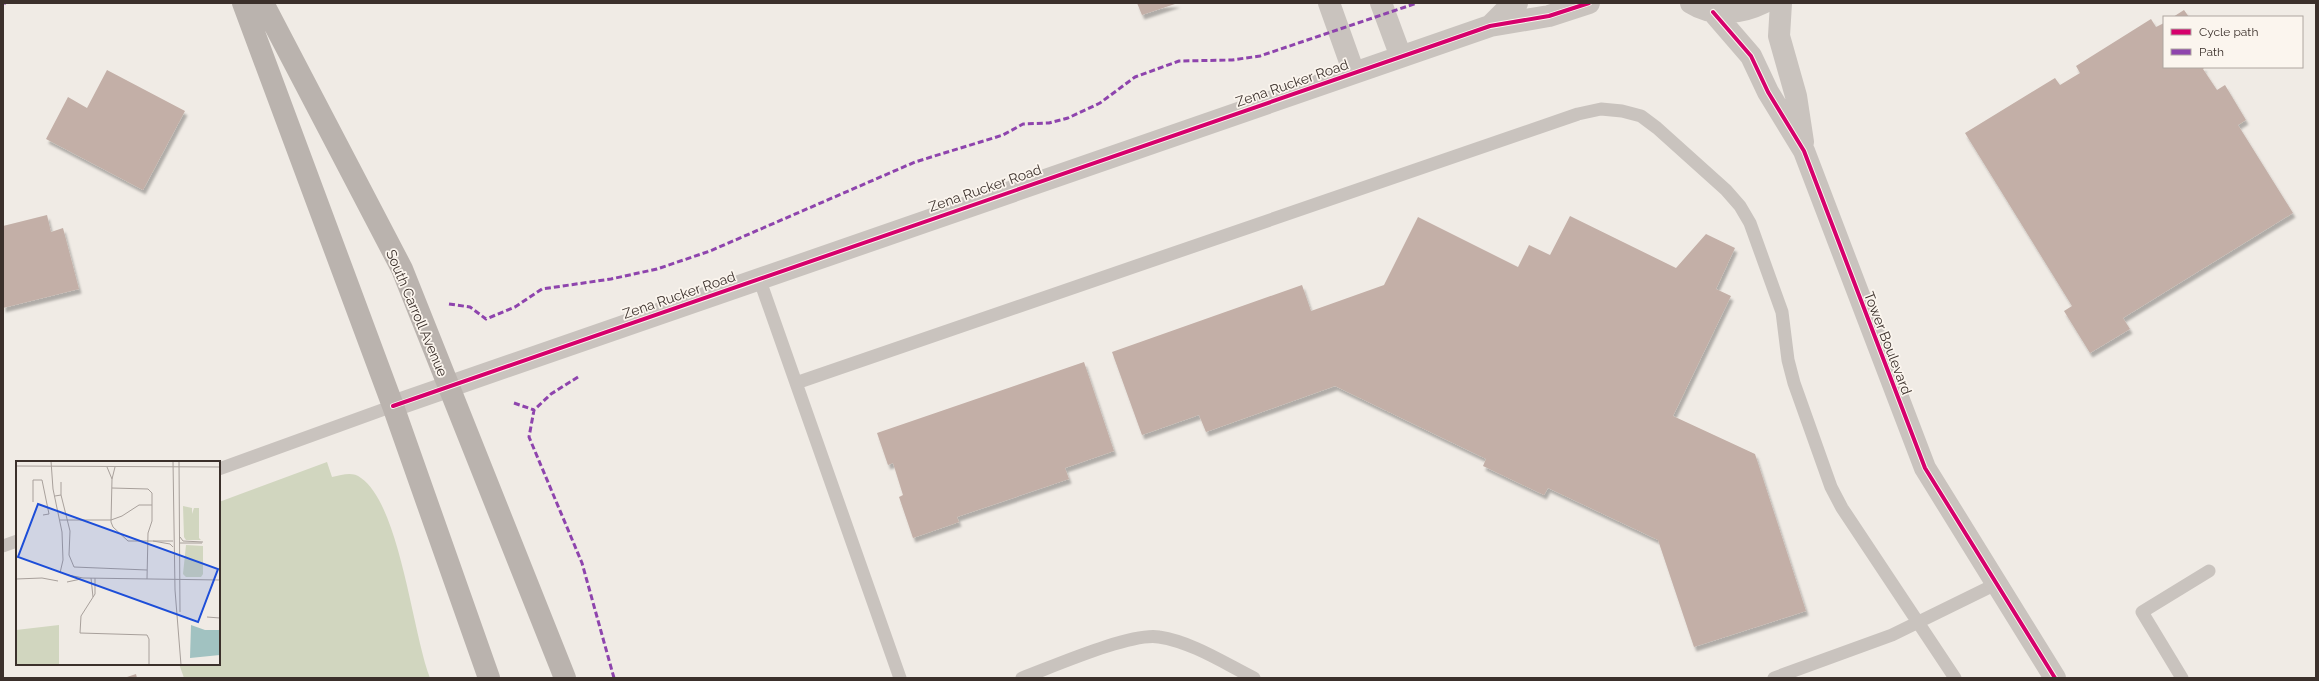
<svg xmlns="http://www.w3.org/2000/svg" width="2319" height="681" font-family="Raleway,sans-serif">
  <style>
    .green { fill: #d1d6bf }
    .building { fill: #c3afa7; filter: url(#shadow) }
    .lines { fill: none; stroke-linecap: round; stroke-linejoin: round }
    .lane { stroke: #c9c3be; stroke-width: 13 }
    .street { stroke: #c9c3be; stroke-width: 22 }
    .secondary { stroke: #bab3ae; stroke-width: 22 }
    .quiet { stroke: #8e44ad; stroke-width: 3; stroke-dasharray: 6 3; stroke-linecap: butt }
    .cycleway-casing { stroke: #fbf5ee; stroke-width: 6 }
    .cycleway { stroke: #d6006c; stroke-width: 4 }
    .labels { text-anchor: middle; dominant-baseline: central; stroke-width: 3.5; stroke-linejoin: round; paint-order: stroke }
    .street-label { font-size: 14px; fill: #3b302b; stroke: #fbf5ee }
    .inset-road { fill: none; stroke: #a8a09b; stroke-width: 1 }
    .view { fill: #1d4ed8; fill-opacity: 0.15; stroke: #1d4ed8; stroke-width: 2 }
    .inset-edge { fill: none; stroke: #3b302b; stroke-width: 2 }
  </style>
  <defs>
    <filter id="shadow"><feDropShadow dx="2.5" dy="4.5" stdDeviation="1" flood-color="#0004"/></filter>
  </defs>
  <rect width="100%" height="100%" fill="#f0ebe5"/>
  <!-- green -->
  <path class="green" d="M327,462l5,15c11,-2 20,-6 29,1 39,27 51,153 69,200h-246l-5,-14h40v-162z"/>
  <!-- building -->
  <path class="building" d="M1137,3h41l-36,12z
    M2184,10l5,7h-16z
    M2151,19l5,8 8,-4v44h41l-2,2 14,21 8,-5 21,35 -8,5 55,88 -170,105 7,11 -40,24 -26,-42 8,-5 -107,-173 90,-55 5,7 20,-12 -4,-7z
    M107,70l78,41 -42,79 -97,-51 22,-42 19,11z
    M47,215l4,17 12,-4 16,61 -76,19v-82z
    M1570,216l106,52 30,-34 29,14 -19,41 15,7 -58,120 82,38 51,157 -112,36 -36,-107 -110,-52 -4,7 -61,-29 3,-7 -151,-73 -129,46 -7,-17 -57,20 -30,-83 190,-67 9,26 73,-26 34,-68 100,50 11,-22 21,10z
    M1084,362l30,89 -49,17 4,11 -112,38 2,5 -46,16 -14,-41 4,-2 -10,-32 -5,2 -11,-32z
    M136,674l1,4h-13z"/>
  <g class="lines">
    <!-- lane -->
    <path class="lane" d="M759,278l141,400
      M796,383l782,-269 23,-5 21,2 19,5 16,12 69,62 14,16 10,17 32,89 6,48 6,23 37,104 11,21 113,170
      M219,469l174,-63
      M3,546l14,-5
      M1022,678c30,-11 109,-46 137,-41 33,5 65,26 95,41
      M1774,678l118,-43 104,-51
      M2182,678l-40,-66 67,-41"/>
    <!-- street -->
    <path class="street" d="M1329,3l25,70
      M1381,3l20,54
      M1691,3c22,14 50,11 72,0
      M1781,3l-2,33 17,60 7,46
      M1713,12l38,44 17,36 36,59 121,317 130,210
      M1490,26l19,-19 8,-4
      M393,406l1097,-380 59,-10 40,-13"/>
    <!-- secondary -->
    <path class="secondary" d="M243,3l150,403 96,272
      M263,3l139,266 163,409"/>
    <!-- quiet -->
    <path class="quiet" d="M3,3h3
      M449,304l21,3 16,12 29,-12 27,-18 69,-10 46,-10 53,-18 205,-89 88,-27 20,-11 26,-1 19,-5 32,-15 35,-26 44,-16 53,-1 28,-4 157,-53
      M578,377l-27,17 -17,16 -5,27 53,126 32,115
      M514,403l20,7"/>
    <defs>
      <path id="cycleway" d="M1713,12l38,44 17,36 36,59 121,317 130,210
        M393,406l1097,-380 59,-10 40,-13"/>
    </defs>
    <!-- cycleway casing -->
    <use href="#cycleway" class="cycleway-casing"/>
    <!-- cycleway -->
    <use href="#cycleway" class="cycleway"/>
  </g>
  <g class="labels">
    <!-- street labels -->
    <g class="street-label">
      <text transform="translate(1292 83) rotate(-19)">Zena Rucker Road</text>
      <text transform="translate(985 188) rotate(-19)">Zena Rucker Road</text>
      <text transform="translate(679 295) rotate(-19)">Zena Rucker Road</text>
      <text transform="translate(417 313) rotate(67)">South Carroll Avenue</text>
      <text transform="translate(1888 343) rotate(69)">Tower Boulevard</text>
    </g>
  </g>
  <!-- overview -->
  <g transform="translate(16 461)">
    <rect width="204" height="204" fill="#f0ebe5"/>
    <path d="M167,45l9,2v6l2,-6h5v30l2,2h-15l-2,-3zM170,84l17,1v28l-2,3h-15l-3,-3zM43,164v40h-43v-35z" fill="#d1d6bf"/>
    <path d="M175,164l14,5h15v25l-30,3z" fill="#a1c2c1"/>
    <path class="inset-road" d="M35,0l2,28 9,43 1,28 -3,13M157,0l2,129 6,75M163,0l1,151M0,5l204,1M91,6l5,12M99,6l-3,12 -1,43 2,5 15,14h45M96,27l36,1 4,4v28l-4,12 -1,46M45,34l9,36 -1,24 5,12 73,3M39,35l6,-1v-13M17,41v-22h9l7,34 -6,1M44,59h51l11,-4 17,-11h13M164,76l3,4 20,1M137,80l17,3 3,3M164,82h22M52,114l15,3 137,2M75,117l2,19M79,117v16l-14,22 -1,17 67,2 2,4v26M0,118l26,-1 16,3M51,121l14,-3M191,156l13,1"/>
    <path class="view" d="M22,43l180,65 -20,53 -180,-65z"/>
    <rect width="204" height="204" class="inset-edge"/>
  </g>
  <!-- border -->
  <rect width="2319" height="681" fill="none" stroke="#3b302b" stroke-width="8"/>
  <!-- legend -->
  <rect x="2163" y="16" width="140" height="52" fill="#fbf5ee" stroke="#aea6a0"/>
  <rect x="2171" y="29" width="20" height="6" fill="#d6006c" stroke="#aea6a0"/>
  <text x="2199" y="36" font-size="12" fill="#3b302b">Cycle path</text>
  <rect x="2171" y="49" width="20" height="6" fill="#8e44ad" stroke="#aea6a0"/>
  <text x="2199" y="56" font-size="12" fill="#3b302b">Path</text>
</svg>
